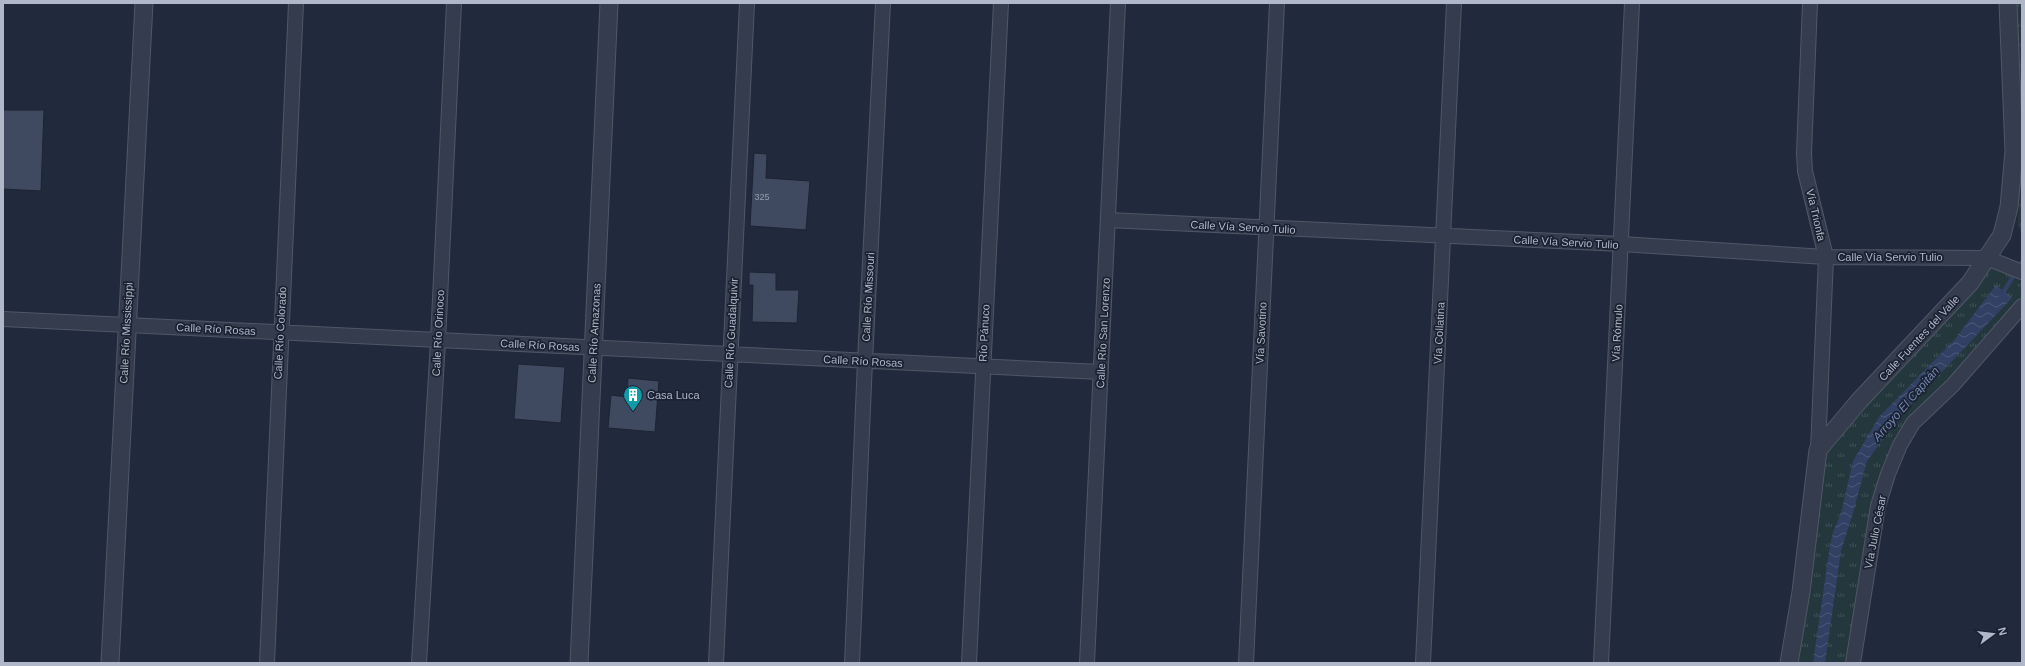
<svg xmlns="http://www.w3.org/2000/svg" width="2025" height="666" font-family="Helvetica,sans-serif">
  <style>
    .grass { fill: url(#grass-tufts) }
    .water { fill: url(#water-waves) }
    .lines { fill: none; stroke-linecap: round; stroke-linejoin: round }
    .stream { stroke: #324063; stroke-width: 4.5 }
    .building { fill: #3f495f; stroke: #1c2333 }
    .minor-casing { stroke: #505767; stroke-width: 16 }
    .tertiary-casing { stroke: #505767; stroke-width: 19 }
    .minor { stroke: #353c4d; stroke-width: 14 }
    .tertiary { stroke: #353c4d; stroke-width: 17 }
    .labels { text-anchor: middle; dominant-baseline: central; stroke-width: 3.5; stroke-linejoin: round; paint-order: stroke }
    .number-label { font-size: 9px; fill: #949cae }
    .street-label { font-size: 11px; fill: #b0b7c8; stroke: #1a2131 }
    .poi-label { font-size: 11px; fill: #b0b7c8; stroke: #1a2131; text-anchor: start }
    .water-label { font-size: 12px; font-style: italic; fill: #7589b2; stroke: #1a2131 }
  </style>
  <defs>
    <pattern id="grass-tufts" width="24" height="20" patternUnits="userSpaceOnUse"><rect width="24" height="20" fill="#23373d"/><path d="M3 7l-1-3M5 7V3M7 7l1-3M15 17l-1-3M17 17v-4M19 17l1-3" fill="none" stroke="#405258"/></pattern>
    <pattern id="water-waves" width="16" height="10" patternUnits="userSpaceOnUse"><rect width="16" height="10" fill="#324063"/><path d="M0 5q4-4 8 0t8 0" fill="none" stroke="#4d5978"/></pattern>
  </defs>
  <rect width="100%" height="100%" fill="#212a3c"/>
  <!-- grass -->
  <path class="grass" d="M2017,3h5v234l-4,-14 3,-74z
    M1987,258l35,14v34l-87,95 -47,73 -35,189h-64l29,-213z"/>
  <!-- water -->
  <path class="water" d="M1996,285l16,13 -112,118 -33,45 -14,52 -12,38 -16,112h-12l16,-111 4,-20 8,-19 12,-52 26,-44 76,-78z"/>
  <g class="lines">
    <!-- stream -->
    <path class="stream" d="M2001,296l21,-34"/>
  </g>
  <!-- building -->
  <path class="building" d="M3,110h41l-3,81 -38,-2z
    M754,153l13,1 -1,24 44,3 -4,49 -56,-4z
    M749,272l27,1v17h23l-2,33 -45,-1 1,-37h-4z
    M518,364l47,3 -4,56 -47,-4z
    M628,378l31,3 -4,51 -47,-4 3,-33 16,2z"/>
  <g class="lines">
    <defs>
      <path id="minor" d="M1810,3l-6,150 1,18 21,86 -8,193
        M1108,220l513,24 205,13 161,1 35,14
        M3,319l1098,53
        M267,663l29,-660
        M419,663l19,-322 16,-338
        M716,663l31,-660
        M852,663l13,-302 18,-358
        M969,663l32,-660
        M1087,663l31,-660
        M1246,663l31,-660
        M1423,663l31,-660
        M1601,663l31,-660
        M1853,663l25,-157 10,-32 12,-29 13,-22 40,-38 69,-79"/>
      <path id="tertiary" d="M110,663l34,-660
        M579,663l30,-660
        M1789,663l12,-71 17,-142 41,-49 111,-118 32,-48 7,-28 5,-56 -6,-148"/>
    </defs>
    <!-- minor casing -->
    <use href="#minor" class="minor-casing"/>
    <!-- tertiary casing -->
    <use href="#tertiary" class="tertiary-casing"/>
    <!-- minor -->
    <use href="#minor" class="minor"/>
    <!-- tertiary -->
    <use href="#tertiary" class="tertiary"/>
  </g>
  <!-- icons -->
  <defs>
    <symbol id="building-pin" viewBox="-11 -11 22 30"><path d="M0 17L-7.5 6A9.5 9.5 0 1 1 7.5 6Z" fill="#0f9aa8" stroke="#1a2131"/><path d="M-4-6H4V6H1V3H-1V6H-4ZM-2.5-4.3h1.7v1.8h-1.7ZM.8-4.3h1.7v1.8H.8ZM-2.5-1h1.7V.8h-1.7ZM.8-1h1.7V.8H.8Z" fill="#fff"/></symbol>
  </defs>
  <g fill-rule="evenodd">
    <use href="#building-pin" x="622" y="384" width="22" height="30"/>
  </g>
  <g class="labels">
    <!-- number labels -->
    <g class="number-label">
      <text x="762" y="197">325</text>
    </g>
    <!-- street labels -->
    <g class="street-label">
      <text transform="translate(1816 215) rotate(77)">Vía Trionfa</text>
      <text transform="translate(1243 227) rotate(3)">Calle Vía Servio Tulio</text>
      <text transform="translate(1566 242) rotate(3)">Calle Vía Servio Tulio</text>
      <text x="1890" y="257">Calle Vía Servio Tulio</text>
      <text transform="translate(868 297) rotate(-87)">Calle Río Missouri</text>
      <text transform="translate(216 329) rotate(3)">Calle Río Rosas</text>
      <text transform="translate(126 333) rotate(-87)">Calle Río Mississippi</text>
      <text transform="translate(280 333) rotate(-87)">Calle Río Colorado</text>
      <text transform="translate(438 333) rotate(-87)">Calle Río Orinoco</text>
      <text transform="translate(594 333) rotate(-87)">Calle Río Amazonas</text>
      <text transform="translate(731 333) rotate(-87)">Calle Río Guadalquivir</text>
      <text transform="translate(984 333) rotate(-87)">Río Pánuco</text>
      <text transform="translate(1103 333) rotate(-87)">Calle Río San Lorenzo</text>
      <text transform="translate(1261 333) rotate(-87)">Vía Savotino</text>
      <text transform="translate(1439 333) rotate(-87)">Vía Collatina</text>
      <text transform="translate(1617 333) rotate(-87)">Vía Rómulo</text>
      <text transform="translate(1919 338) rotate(-47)">Calle Fuentes del Valle</text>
      <text transform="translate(540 345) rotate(3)">Calle Río Rosas</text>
      <text transform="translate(863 361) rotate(3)">Calle Río Rosas</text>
      <text transform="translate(1875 532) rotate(-79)">Vía Julio César</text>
    </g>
    <!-- poi labels -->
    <g class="poi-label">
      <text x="647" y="395">Casa Luca</text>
    </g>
    <!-- water labels -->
    <g class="water-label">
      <text transform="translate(1906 404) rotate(-49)">Arroyo El Capitán</text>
    </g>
  </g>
  <!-- border -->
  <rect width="2025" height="666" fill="none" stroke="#b0b7c8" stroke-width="8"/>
  <!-- north arrow -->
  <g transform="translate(1993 634) rotate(75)" stroke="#1a2131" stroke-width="3" paint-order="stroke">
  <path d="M0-3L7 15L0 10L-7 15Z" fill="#b0b7c8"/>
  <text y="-6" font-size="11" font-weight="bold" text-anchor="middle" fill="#b0b7c8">N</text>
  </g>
</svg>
